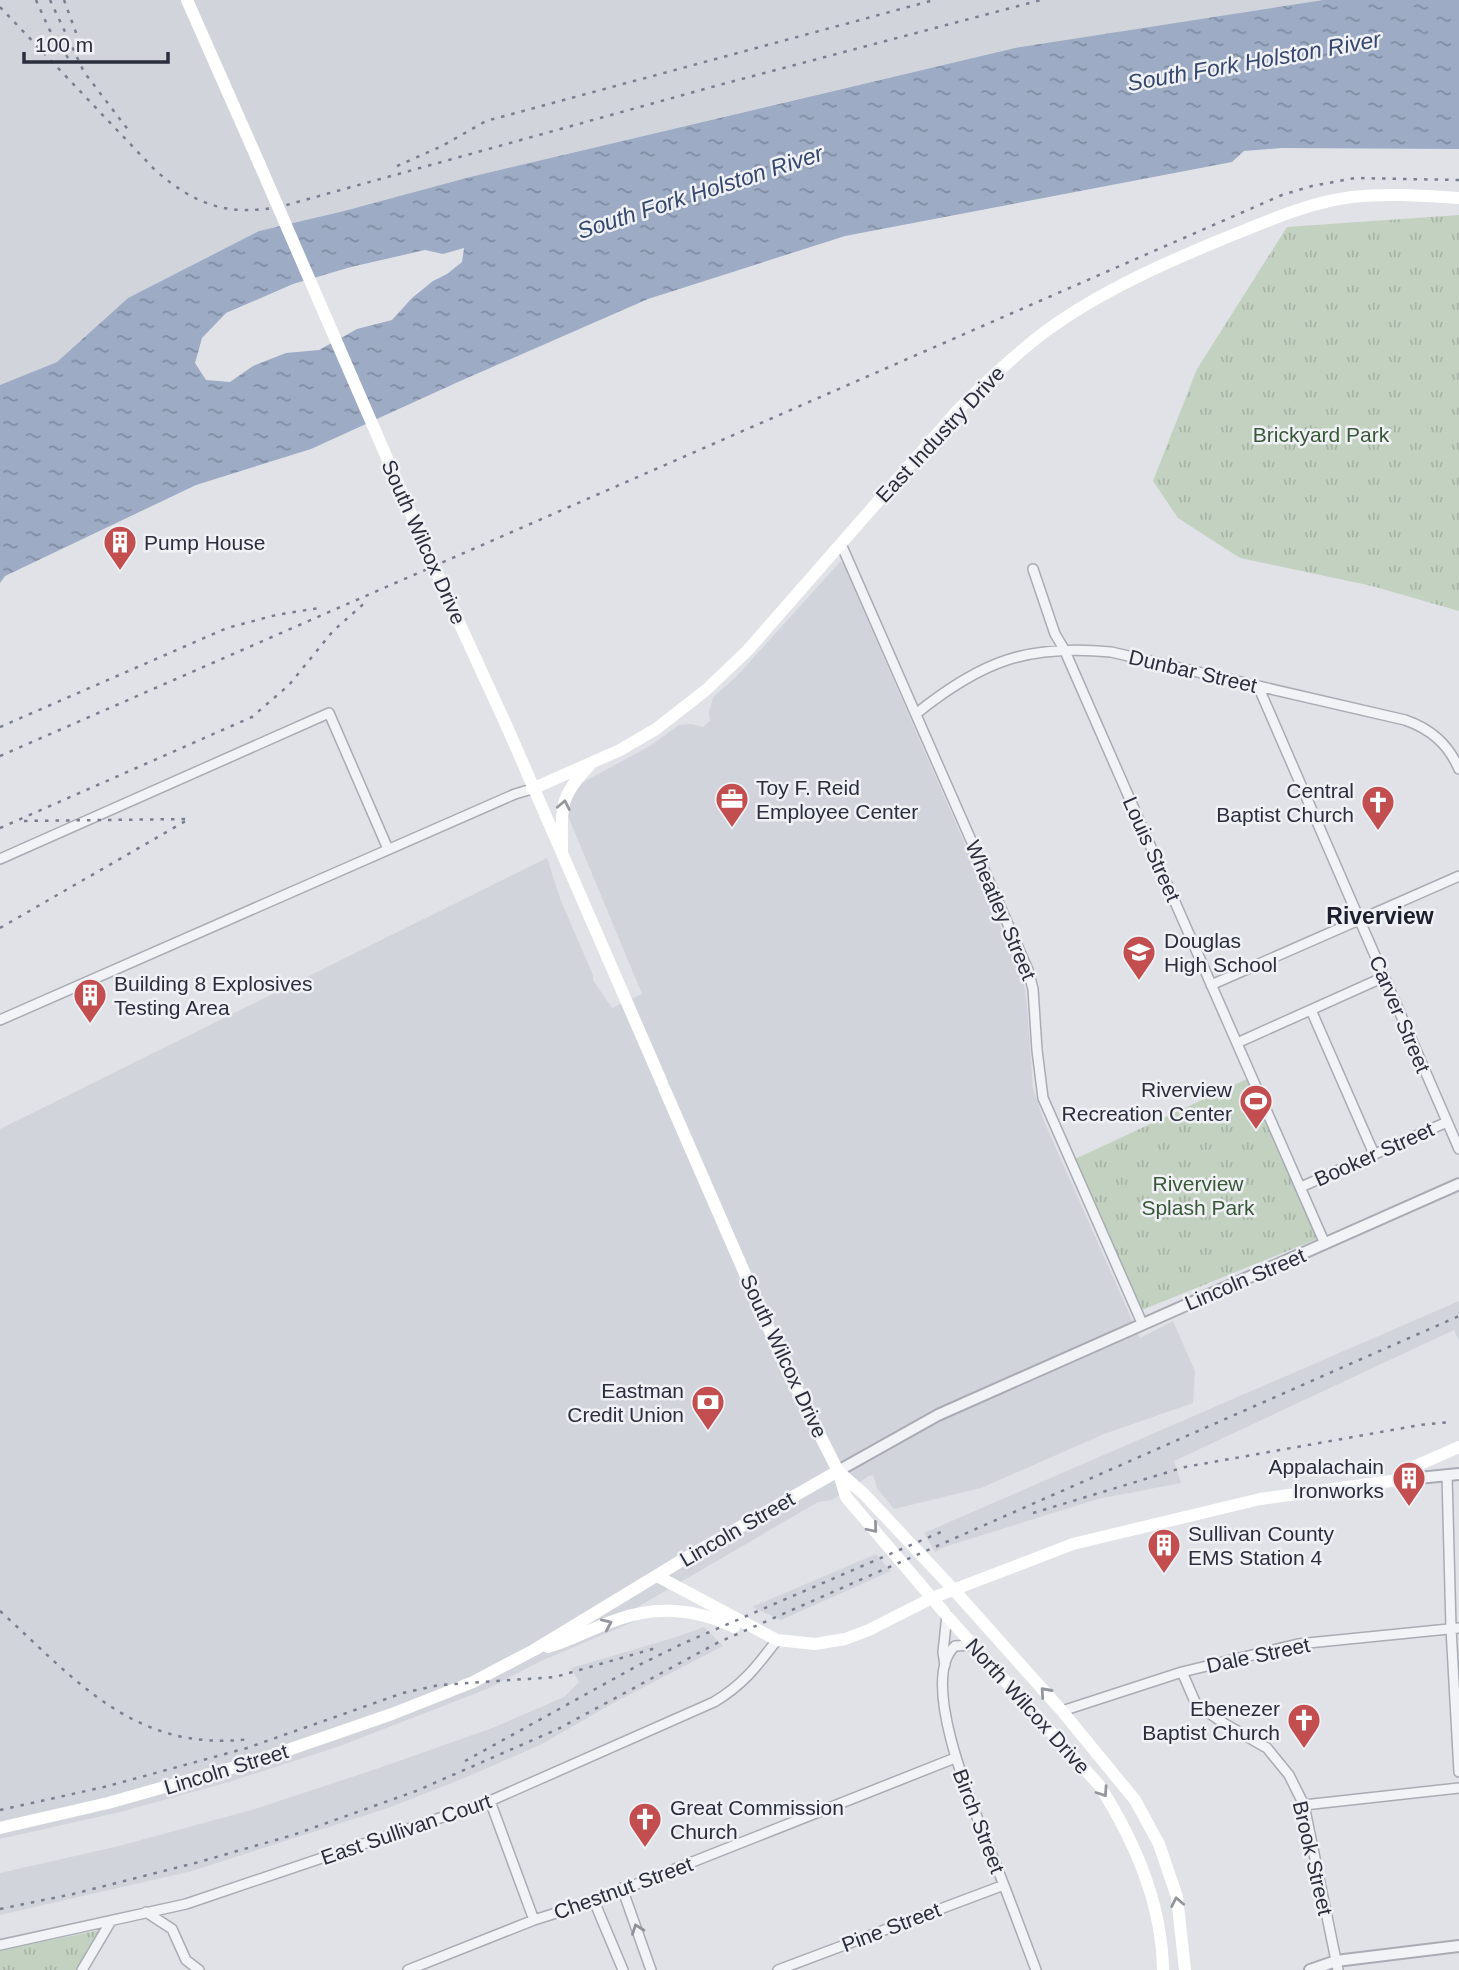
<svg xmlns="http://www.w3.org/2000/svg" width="1459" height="1970" font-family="Arial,sans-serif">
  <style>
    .built { fill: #d2d4dc }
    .park { fill: url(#park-tufts) }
    .water { fill: url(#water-ripples); fill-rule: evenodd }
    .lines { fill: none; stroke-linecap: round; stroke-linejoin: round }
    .minor-casing { stroke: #a9acb4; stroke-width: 12 }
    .tertiary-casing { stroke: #a9acb4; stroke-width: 14 }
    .minor { stroke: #f2f3f6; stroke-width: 9 }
    .tertiary { stroke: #f2f3f6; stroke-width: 10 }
    .secondary { stroke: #fff; stroke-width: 12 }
    .rail { stroke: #7a7f90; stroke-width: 2.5; stroke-dasharray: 3.5 7; stroke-linecap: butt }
    .secondary-bridge { stroke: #fff; stroke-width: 12 }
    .oneway { stroke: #94969e }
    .oneway2 { stroke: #8e909a }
    .labels { text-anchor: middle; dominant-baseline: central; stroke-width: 5; stroke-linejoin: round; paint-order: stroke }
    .street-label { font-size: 21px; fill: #2a2e3d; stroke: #eff1f5 }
    .park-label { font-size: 21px; fill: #395838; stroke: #eff1f5 }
    .poi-label { font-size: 21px; fill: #2a2e3d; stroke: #eff1f5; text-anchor: start }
    .water-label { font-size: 23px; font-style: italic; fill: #37486e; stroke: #eff1f5 }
    .neighbourhood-label { font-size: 23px; font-weight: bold; fill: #1c1f2e; stroke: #eff1f5 }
  </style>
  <defs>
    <pattern id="park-tufts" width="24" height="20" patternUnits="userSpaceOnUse" patternTransform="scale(1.75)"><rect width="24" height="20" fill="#c3d1c1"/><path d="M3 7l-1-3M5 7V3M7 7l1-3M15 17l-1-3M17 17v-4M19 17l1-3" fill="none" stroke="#a8b4a7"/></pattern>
    <pattern id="water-ripples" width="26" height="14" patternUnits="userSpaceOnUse" patternTransform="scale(1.75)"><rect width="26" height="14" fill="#9dabc5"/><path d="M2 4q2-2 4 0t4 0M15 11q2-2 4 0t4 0" fill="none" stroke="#808ca1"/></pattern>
  </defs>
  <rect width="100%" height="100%" fill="#e0e2e7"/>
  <!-- built -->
  <path class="built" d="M0,0h1323l-317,50 -536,127 -126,34 -85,20 -131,67 -71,64 -57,23z
    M840,562l5,1 4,7 -2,3 176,405 4,28 6,82 11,33 96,217 33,-17 22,50 -2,32 -89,31 -123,54 -87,21 -17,-21 -4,-13 -4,1 -37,24 -14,2 -182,106 -1,13 -94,40 -54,28 -147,57 -111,36 -109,30 -120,27v-710l547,-271 14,43 32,74v5l19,28 30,-14 -74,-178v-12l12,-20 70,-38 29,-21 12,-1 12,3 7,-6 -1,-8 4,-16 23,-20z
    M1459,1301v40l-5,-11 -280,131 7,22 -83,16 -154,48 -9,5 -11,-19z
    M876,1554l15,17 -110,49 -29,-13z
    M704,1627l19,19 -108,56 -73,42 -80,35 -74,29 -196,63 -192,44v-42l119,-27 136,-37 127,-42 113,-40 69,-30 15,-15 -8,-14 102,-30z"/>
  <!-- park -->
  <path class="park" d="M1459,215v396l-87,-25 -132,-28 -62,-40 -25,-37 44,-112 90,-142z
    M1249,1078l68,161 -175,71 -67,-151z
    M106,1929l-23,41h-83v-20z"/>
  <!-- water -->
  <path class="water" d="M1323,0h136v149l-178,-1 -37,3 -12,11 -387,74 -197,63 -190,83 -147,67 -115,36 -191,91 -5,7v-198l57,-23 71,-64 131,-67 85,-20 126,-34 545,-129zM464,248l-2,14 -15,12 -14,7 -21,17 -20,22 -35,9 -38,21 -33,3 -33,13 -23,16 -24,-2 -11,-17 7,-25 24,-25 67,-29 58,-17 74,-17 18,4z"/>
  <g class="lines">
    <defs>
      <path id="minor" d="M841,544l187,426 5,19 4,61 6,48 99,225
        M1033,569l22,65 9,15 261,595
        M1258,686l201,463
        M917,713c65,-52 110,-69 194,-61l294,68c26,9 43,24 54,49
        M0,859l329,-146 59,136
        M1211,985l248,-109
        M1311,1010l63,144
        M0,1020l515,-226 17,-5
        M1237,1043l147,-66
        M1301,1187l146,-65
        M1447,1475l4,153 8,144
        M973,1645l-18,1c-40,36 27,182 43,224 13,33 25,66 38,100
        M945,1665l-2,-13 4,-37
        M1182,1672l14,32 29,20 42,24 22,27 15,30 34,165
        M1062,1711l120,-39 116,-28 161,-16
        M490,1801l44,119
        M1304,1805l155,-17
        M622,1888l29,82
        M594,1901l29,69
        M146,1912l26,17 14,31 13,10
        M0,1945l186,-41 304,-103 224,-99c29,-17 43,-36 63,-62
        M82,1970l29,-49
        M408,1970l126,-50 60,-19 361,-143
        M778,1970l226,-85"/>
      <path id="tertiary" d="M838,1471l100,-56 521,-231
        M1398,1480l61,-6
        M1310,1970l26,-9 123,-15"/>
    </defs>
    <!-- minor casing -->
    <use href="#minor" class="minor-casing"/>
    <!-- tertiary casing -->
    <use href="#tertiary" class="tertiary-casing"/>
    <!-- minor -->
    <use href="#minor" class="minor"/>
    <!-- tertiary -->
    <use href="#tertiary" class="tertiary"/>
    <!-- secondary -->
    <path class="secondary" d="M187,0l72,163
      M446,594l62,135 154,354
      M532,789l88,-39 36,-21 50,-39 41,-39 211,-241c28,-28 56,-55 88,-79 56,-41 125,-71 189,-97 38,-15 76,-32 117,-37 35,-4 72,-1 107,1
      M562,850c0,-42 -4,-52 27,-84
      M664,1088l122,280 52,103 27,24 89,95 108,121 73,89 24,44 18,53 8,73
      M838,1471l8,26 108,127 145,161c36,56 63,118 64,185
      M657,1576l120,64 38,4 30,-5 24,-9 63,-32 141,-54 187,-45 138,-19 13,-12 48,-21
      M548,1647c25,-7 46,-20 71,-28 40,-14 77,-10 115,8
      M0,1828l108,-25 145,-41 139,-48 81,-32 61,-32 150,-91 154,-88"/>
    <!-- rail -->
    <path class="rail" d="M36,0l13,29 21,32
      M50,0l34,72 45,59
      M64,0l18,49
      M0,7l155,163c41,36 75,47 128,36l436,-121 322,-85
      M397,166l45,-20 44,-25 448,-121
      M0,727l227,-99 49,-13 43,-7
      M0,756l1282,-561 30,-9 43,-8 104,2
      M24,821l161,-2
      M0,828l252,-111 37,-32 44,-54 35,-31
      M0,928l189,-109
      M1033,1513l152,-46 235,-42 30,-3
      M0,1611c77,70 135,142 250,128
      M465,1761l172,-95 47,-23 257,-111
      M0,1810l104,-23 143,-39 156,-55 36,-8 116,-8 101,-29
      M0,1909l73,-15 126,-32 94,-27 123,-44 142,-62 159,-86 742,-327"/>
    <!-- secondary-bridge -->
    <path class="secondary-bridge" d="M259,163l187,431"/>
  </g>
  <!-- one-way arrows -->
  <defs><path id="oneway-chevron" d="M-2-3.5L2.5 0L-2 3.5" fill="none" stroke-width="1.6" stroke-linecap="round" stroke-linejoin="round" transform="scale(1.75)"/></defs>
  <g class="oneway">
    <use href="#oneway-chevron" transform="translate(564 805) rotate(-79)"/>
    <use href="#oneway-chevron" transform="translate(873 1528) rotate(50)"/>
    <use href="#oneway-chevron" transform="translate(607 1624) rotate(-24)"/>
    <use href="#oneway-chevron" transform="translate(1045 1692) rotate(-132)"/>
    <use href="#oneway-chevron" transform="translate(1103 1792) rotate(56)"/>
    <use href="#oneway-chevron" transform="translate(1177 1902) rotate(-101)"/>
  </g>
  <use class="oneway2" href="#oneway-chevron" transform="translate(637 1929) rotate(-110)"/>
  <!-- icons -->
  <defs>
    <symbol id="building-pin" viewBox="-11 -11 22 30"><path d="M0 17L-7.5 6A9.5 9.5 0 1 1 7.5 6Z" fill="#c34e4f" stroke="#eff1f5"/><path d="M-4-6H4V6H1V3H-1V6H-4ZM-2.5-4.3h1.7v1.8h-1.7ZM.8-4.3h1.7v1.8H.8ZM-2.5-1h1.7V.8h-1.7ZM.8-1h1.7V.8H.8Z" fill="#fff"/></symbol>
    <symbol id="office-pin" viewBox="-11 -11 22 30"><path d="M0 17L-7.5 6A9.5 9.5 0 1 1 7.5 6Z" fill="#c34e4f" stroke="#eff1f5"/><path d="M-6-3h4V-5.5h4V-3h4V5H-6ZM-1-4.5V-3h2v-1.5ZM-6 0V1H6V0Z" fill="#fff"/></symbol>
    <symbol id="church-pin" viewBox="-11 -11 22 30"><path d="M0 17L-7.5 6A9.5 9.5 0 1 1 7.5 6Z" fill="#c34e4f" stroke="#eff1f5"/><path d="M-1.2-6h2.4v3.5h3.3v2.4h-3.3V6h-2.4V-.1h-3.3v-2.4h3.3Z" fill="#fff"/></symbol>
    <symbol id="school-pin" viewBox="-11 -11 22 30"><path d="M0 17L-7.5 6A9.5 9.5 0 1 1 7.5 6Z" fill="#c34e4f" stroke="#eff1f5"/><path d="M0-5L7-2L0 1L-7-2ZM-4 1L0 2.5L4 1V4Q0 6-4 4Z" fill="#fff"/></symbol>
    <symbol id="stadium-pin" viewBox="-11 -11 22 30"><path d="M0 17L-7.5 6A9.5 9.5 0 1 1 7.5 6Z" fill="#c34e4f" stroke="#eff1f5"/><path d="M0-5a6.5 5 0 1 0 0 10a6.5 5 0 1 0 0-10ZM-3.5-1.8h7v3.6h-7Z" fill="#fff"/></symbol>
    <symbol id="bank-pin" viewBox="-11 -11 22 30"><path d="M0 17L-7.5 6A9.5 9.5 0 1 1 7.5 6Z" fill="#c34e4f" stroke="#eff1f5"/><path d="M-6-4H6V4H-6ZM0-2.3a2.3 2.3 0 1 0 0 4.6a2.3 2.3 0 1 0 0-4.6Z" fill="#fff"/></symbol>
  </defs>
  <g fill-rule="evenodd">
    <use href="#building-pin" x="101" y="523" width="38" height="52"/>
    <use href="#office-pin" x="713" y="780" width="38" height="52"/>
    <use href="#church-pin" x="1359" y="783" width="38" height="52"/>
    <use href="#school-pin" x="1120" y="933" width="38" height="52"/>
    <use href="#building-pin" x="71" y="976" width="38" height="52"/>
    <use href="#stadium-pin" x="1237" y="1082" width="38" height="52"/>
    <use href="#bank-pin" x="689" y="1383" width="38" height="52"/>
    <use href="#building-pin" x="1390" y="1459" width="38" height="52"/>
    <use href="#building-pin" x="1145" y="1526" width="38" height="52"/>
    <use href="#church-pin" x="1285" y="1701" width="38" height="52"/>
    <use href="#church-pin" x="626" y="1800" width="38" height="52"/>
  </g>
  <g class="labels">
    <!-- street labels -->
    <g class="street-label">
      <text transform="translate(940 434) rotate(-47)">East Industry Drive</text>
      <text transform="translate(424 542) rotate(66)">South Wilcox Drive</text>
      <text transform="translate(1193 671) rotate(13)">Dunbar Street</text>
      <text transform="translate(1152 849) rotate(66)">Louis Street</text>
      <text transform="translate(1001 910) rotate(67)">Wheatley Street</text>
      <text transform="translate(1400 1014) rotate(67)">Carver Street</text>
      <text transform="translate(1374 1154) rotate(-24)">Booker Street</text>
      <text transform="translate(1245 1279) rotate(-23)">Lincoln Street</text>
      <text transform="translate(784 1356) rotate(65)">South Wilcox Drive</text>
      <text transform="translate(737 1529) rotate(-30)">Lincoln Street</text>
      <text transform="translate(1258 1655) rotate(-12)">Dale Street</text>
      <text transform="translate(1028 1706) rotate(48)">North Wilcox Drive</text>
      <text transform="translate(226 1769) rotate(-17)">Lincoln Street</text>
      <text transform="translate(979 1821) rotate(69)">Birch Street</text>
      <text transform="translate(406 1829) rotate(-19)">East Sullivan Court</text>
      <text transform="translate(1313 1858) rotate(77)">Brook Street</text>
      <text transform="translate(623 1888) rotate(-20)">Chestnut Street</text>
      <text transform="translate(891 1927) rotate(-21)">Pine Street</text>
    </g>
    <!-- park labels -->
    <g class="park-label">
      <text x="1321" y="434">Brickyard Park</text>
      <text x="1198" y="1183">Riverview<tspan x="1198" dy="24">Splash Park</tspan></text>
    </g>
    <!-- poi labels -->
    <g class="poi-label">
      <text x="144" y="542">Pump House</text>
      <text x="756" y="787">Toy F. Reid<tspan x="756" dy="24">Employee Center</tspan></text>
      <text x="1354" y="790" text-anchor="end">Central<tspan x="1354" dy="24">Baptist Church</tspan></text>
      <text x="1164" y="940">Douglas<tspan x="1164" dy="24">High School</tspan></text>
      <text x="114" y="983">Building 8 Explosives<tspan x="114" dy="24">Testing Area</tspan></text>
      <text x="1232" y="1089" text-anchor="end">Riverview<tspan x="1232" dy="24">Recreation Center</tspan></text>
      <text x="684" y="1390" text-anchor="end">Eastman<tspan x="684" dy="24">Credit Union</tspan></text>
      <text x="1384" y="1466" text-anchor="end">Appalachain<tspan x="1384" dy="24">Ironworks</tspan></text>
      <text x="1188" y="1533">Sullivan County<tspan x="1188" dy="24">EMS Station 4</tspan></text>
      <text x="1280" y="1708" text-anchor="end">Ebenezer<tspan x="1280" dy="24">Baptist Church</tspan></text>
      <text x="670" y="1807">Great Commission<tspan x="670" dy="24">Church</tspan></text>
    </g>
    <!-- water labels -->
    <g class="water-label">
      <text transform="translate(1254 61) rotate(-10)">South Fork Holston River</text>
      <text transform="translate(700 192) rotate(-18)">South Fork Holston River</text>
    </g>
    <!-- neighbourhood labels -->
    <g class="neighbourhood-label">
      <text x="1380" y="916">Riverview</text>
    </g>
  </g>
  <!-- scale -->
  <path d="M24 52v10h144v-10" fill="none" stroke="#2a2e3d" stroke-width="3.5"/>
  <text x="35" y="52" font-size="21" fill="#2a2e3d" stroke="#eff1f5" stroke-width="5" paint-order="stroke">100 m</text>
</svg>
